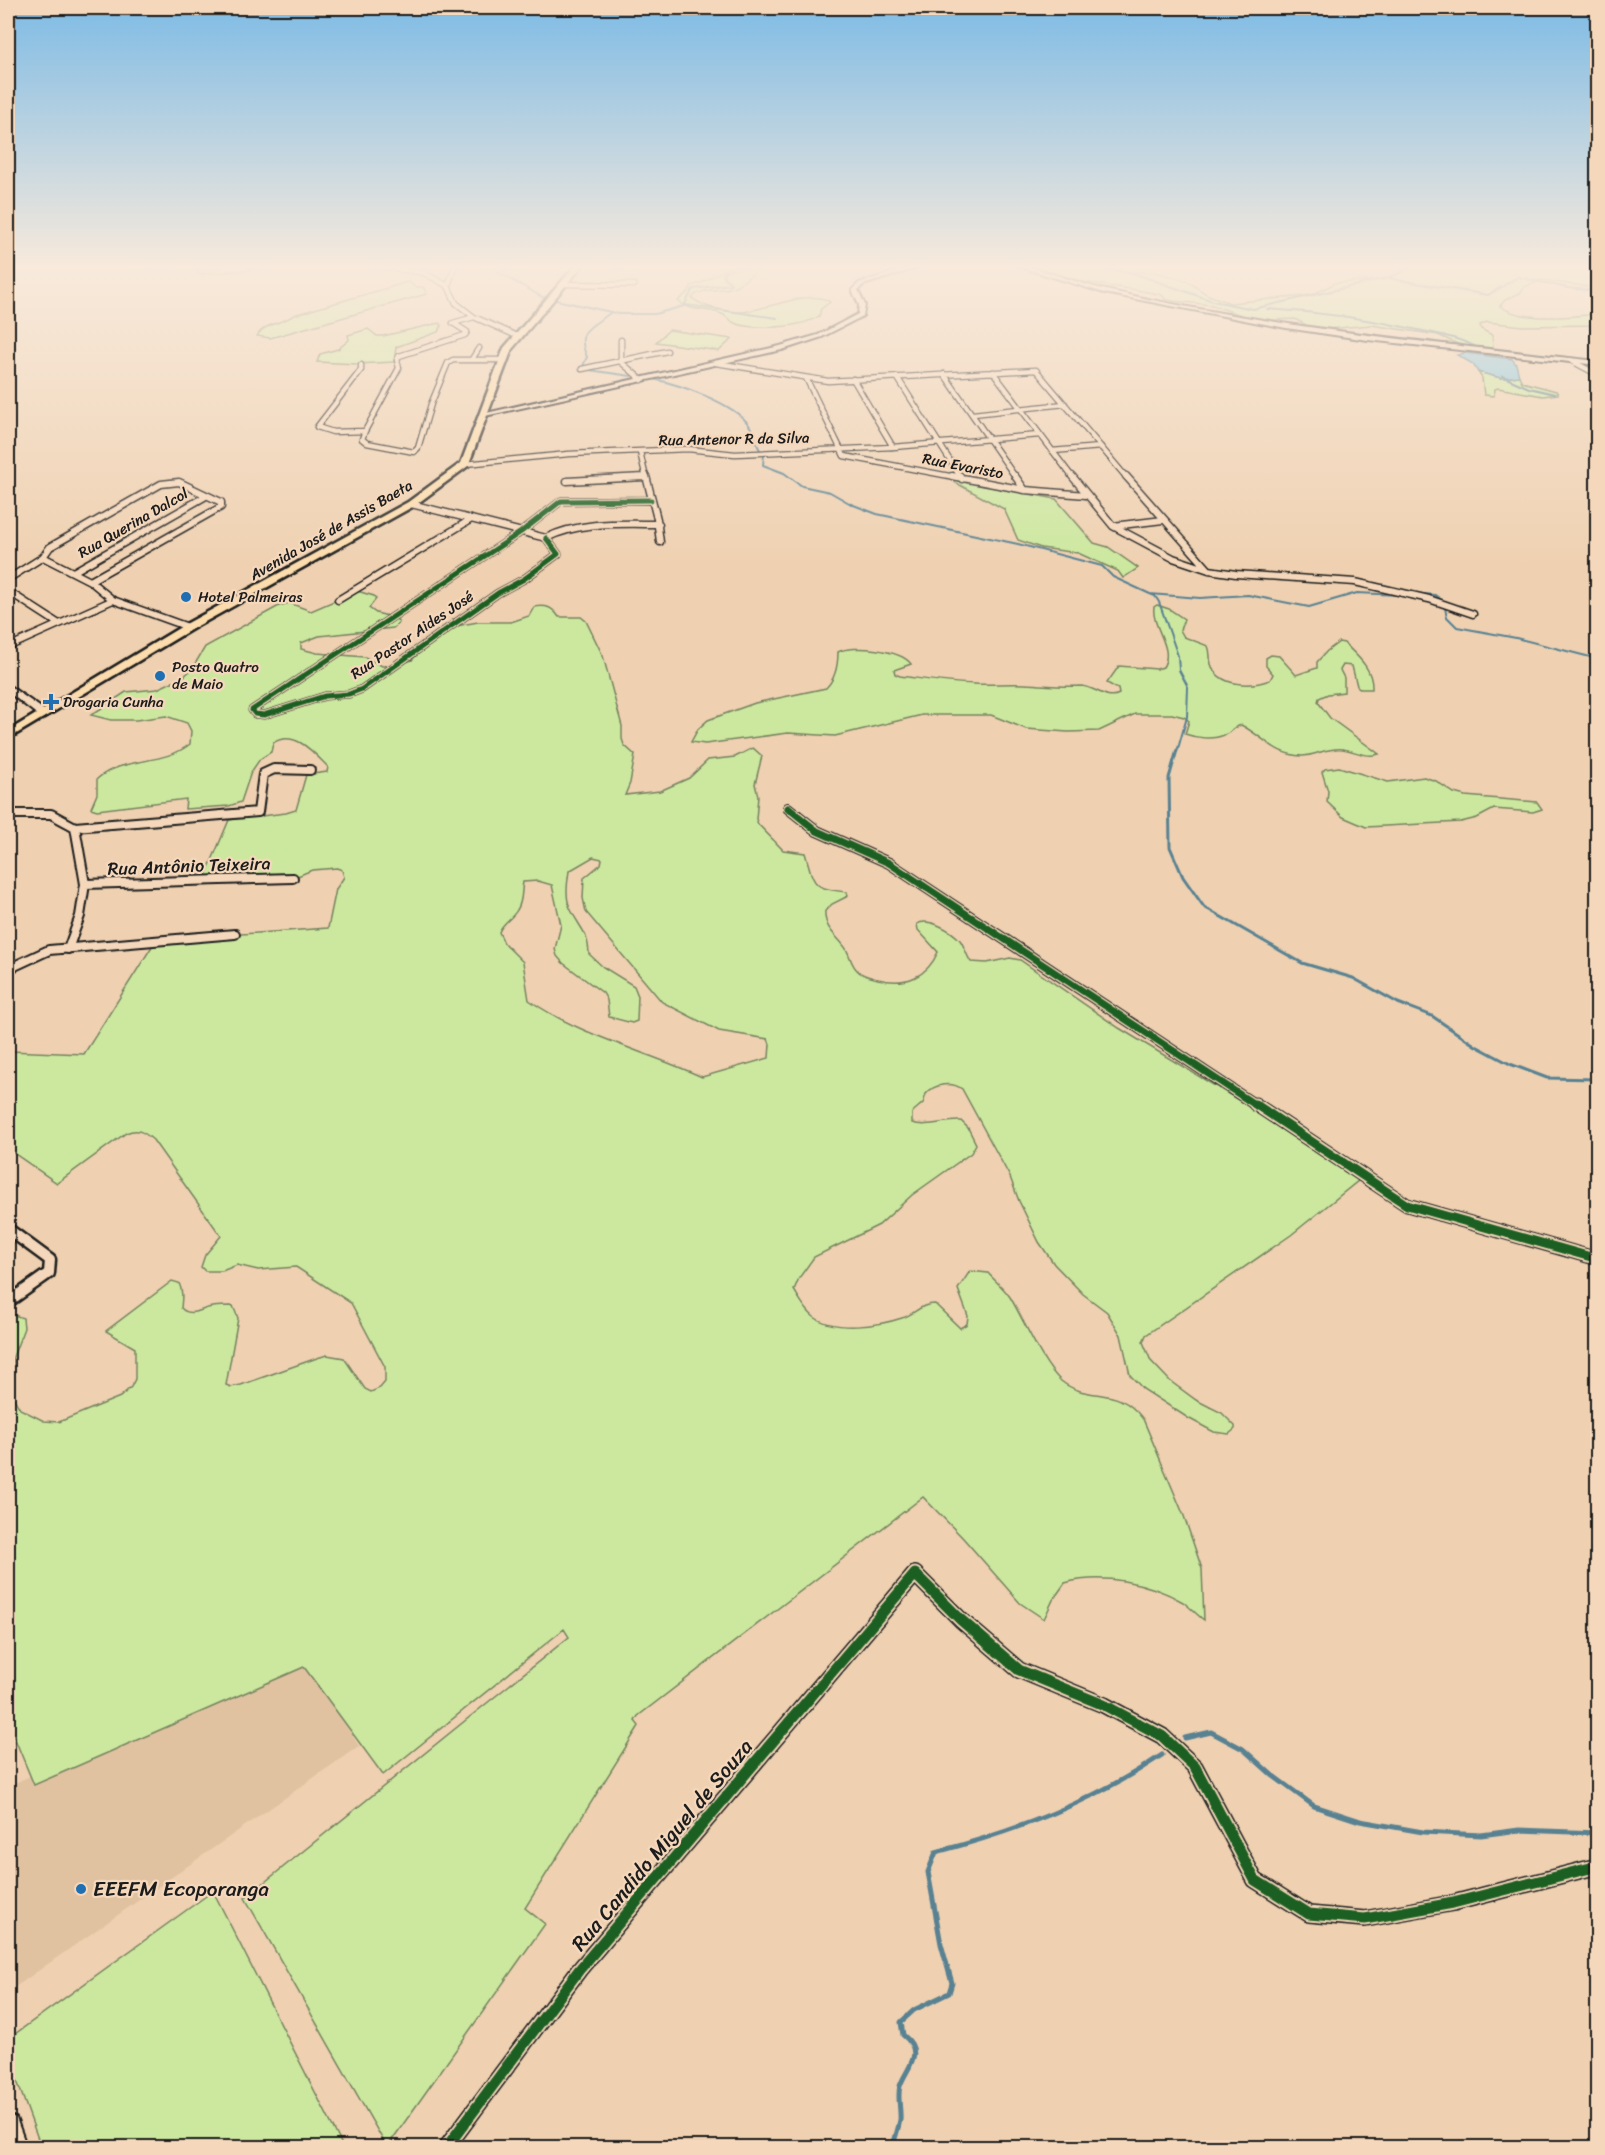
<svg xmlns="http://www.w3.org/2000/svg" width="1605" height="2155" font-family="Sriracha,sans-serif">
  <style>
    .built { fill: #e0c2a0 }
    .green { fill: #cce89f; stroke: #74825e; stroke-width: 1.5; fill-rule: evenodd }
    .water { fill: #80c5e1; stroke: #588192; stroke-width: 1.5 }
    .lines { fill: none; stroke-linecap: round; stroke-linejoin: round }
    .stream-far2 { stroke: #588192; stroke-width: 2 }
    .stream-far1 { stroke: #588192; stroke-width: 3 }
    .stream { stroke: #588192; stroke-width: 5 }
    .minor-far4-casing { stroke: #1c1c1c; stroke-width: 7 }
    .minor-far3-casing { stroke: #1c1c1c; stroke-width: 9 }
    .minor-far2-casing { stroke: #1c1c1c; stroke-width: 12 }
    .minor-far1-casing { stroke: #1c1c1c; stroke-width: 15 }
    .minor-casing { stroke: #1c1c1c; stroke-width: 18 }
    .tertiary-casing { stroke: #1c1c1c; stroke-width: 4 }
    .secondary-casing { stroke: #1c1c1c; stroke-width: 4 }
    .primary-casing { stroke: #1c1c1c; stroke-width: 5 }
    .minor-far4 { stroke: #f5d8bb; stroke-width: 4.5 }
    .minor-far3 { stroke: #f5d8bb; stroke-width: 6 }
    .minor-far2 { stroke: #f5d8bb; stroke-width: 8 }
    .minor-far1 { stroke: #f5d8bb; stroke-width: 10 }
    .minor { stroke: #f5d8bb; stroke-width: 14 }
    .tertiary { fill: #f5d8bb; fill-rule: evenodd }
    .secondary { fill: #f5d8bb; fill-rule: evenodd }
    .primary { fill: #fcdcac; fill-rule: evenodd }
    .cycleway-far3-casing { stroke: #f5d8bb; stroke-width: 8 }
    .cycleway-far2-casing { stroke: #f5d8bb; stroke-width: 10 }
    .cycleway-far1-casing { stroke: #f5d8bb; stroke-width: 13 }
    .cycleway-casing { stroke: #f5d8bb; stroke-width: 15 }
    .cycleway-far3 { stroke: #1b5e20; stroke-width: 5 }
    .cycleway-far2 { stroke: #1b5e20; stroke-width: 7 }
    .cycleway-far1 { stroke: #1b5e20; stroke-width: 9 }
    .cycleway { stroke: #1b5e20; stroke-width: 11 }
    .poi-dot { fill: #1f6fb2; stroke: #f5d8bb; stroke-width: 2 }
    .labels { text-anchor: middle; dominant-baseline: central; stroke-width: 4.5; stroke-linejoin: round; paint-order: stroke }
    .far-street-label { font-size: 15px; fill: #1c1c1c; stroke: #f5d8bb }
    .far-poi-label { font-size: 15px; fill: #1c1c1c; stroke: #f5d8bb; text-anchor: start }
    .street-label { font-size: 18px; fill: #1c1c1c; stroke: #f5d8bb }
    .near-street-label { font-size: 21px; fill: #1c1c1c; stroke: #f5d8bb }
    .near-poi-label { font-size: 21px; fill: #1c1c1c; stroke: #f5d8bb; text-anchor: start }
  </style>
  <rect width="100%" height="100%" fill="#efd1b1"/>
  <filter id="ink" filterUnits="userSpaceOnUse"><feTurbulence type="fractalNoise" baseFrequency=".0167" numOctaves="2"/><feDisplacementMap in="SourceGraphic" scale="12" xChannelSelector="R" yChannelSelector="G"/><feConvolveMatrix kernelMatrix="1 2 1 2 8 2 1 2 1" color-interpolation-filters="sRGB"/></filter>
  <g filter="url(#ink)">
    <!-- built -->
    <path class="built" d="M300,1654l59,92 -351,246v-206z"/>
    <!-- green -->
    <path class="green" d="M733,265h43c-24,3 -27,16 -43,22 -13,5 -32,0 -41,11 10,9 35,14 50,14 21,-1 68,-24 88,-10l-9,7 -2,7c-18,12 -62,14 -82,8 -7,-2 -9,-7 -15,-10 -14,-6 -32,-2 -44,-13l11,-10 2,-5 10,-3z
      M1027,265h60l34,6 34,1 32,9 21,14 22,8 74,-7 10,-2 21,-11 49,-3 14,-7 5,-8h179l15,5v18l-56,-8 -17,7 -2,5 -17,8 -5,6c22,17 71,10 97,8v11l-74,1 -36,-4 -7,3 1,4 11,6 1,13 -31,-2 -24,-11 -67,-10 -45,4 -18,-3 -13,-7 -25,1 -23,-3 -35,-12 -38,-4 -9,-2 -3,-4 -25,-5 -53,-8z
      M408,282l7,5h8l4,7 -157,44 -13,-2c6,-12 26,-13 37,-21z
      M439,323l3,3 -4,6 -42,15 -2,15 -37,2 -40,-2 3,-8 18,-5 11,-9 -1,-5 20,-6 9,7h6z
      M669,330l63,9 -13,12 -63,-9z
      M1478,372l23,6 18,-2 3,6 34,9 2,3 -15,2 -45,-8 -3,1 -1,7 -10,-1 -2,-17z
      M955,480l101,19 38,44 14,4 30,21 -15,10 -5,-7 -40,-18 -37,-5 -23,-8 -14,-31 -50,-27z
      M357,591l17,5 2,3 -7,9 7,5 20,5 3,5 -6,5 -74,8 -18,7v6l16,4 48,4 17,9 14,-1 16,-5 15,-17 29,-17 22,-4h33l18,-6 5,-9c13,-2 18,0 25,10h22l5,4 17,35 19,70v13l2,6 11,10 -5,28 -5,12 35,-4 29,-13 19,-18 27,-3 18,-9 9,8 -7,28 3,12 -2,23 2,5 25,26 22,3c10,33 6,35 42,39l1,4 -16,8 -7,7c-1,17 10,23 19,35 6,7 6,17 13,24 5,6 14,7 21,9 28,7 49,-2 60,-27l-20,-22 -1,-6c12,-7 35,7 43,16 5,7 6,15 11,22l16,1 23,-5 10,2 99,68 245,148 -73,59 -145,100 -3,7 8,19 19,20 26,19 26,13 13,13v3l-6,5 -15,-2 -26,-14 -45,-29 -13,-14 -9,-40 -14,-23 -24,-18 -29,-30 -15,-22 -20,-41 -9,-24 -48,-88c-10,-8 -28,-5 -36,5 -2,3 -1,7 -3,9 -4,4 -8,6 -11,10v10c15,5 33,-3 49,-2l7,7 8,16 -5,9 -59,42 -33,30 -65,32 -15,21 -5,12c6,10 11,20 20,27 21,15 64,9 88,1 13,-4 18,-14 33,-14l25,24 7,-4 1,-8 -10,-27 12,-18 18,2c7,8 16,15 22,24 14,23 32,67 51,84 29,23 55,2 82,38l41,97 18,53 2,51c-7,-5 -14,-13 -21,-18 -34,-20 -81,-29 -118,-19l-12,17 -9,19 -24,-16 -57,-65 -40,-41 -285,219 -3,5 4,5 -114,182 20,16 -158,223 -142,-249 324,-261 -5,-8 -181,146 -79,-108 -270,118 -26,-63v-409l15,5 1,10 -11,29 -1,38 8,14 24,12 15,1 61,-25 11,-10 4,-8v-31l-29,-17 66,-50 7,2c4,9 3,15 2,25 9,10 21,0 32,-1 7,-1 14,-1 20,-1l5,12 -12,67 5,2 10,-2 76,-27 10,-3 17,3 21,31 6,3 9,-4 5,-6v-15l-34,-64 -55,-36 -38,3 -21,-5 -15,6h-17l-4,-4 4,-12 16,-19 -68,-96c-9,-8 -15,-12 -27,-7l-69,50 -49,-34v-98l76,3 72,-114 172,-12 8,-39 8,-12 -2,-7 -5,-2 -25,2 -19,8 -88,-1 24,-57 57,-7 10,-3 10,-35 21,-3 1,-5c-14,-14 -33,-38 -55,-24l-2,9 -11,7 -9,13 -10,30 -12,4 -44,3 1,-10 -89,11 -6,-2 6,-14v-15c26,-23 66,-13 93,-35l1,-13 -4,-8 -21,-7 -30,4h-25l-20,-5 35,-23 31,-3 26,-12 9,-8 13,-22 74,-41 10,-3 22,8zM593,857l9,2 -1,5 -17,14 -1,20 3,14 76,90 57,29 49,8 2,5 -1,14 -67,19c-56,-26 -122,-41 -173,-77l-6,-38 -19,-19 -5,-11c4,-10 13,-13 18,-22 6,-9 4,-18 6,-28l15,-1 14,4 9,40 -6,24 2,7 6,7 40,30 4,7 2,17 23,6 5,-2 1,-25 -4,-10 -31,-19 -14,-13c-1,-23 -9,-25 -18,-44 -6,-11 -4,-26 -2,-39z
      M1157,605l12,4 15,10 -4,11 4,7 24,9c3,6 1,11 3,18 7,23 40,23 59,16l3,-6 -7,-8v-8l5,-3 8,1 17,19 21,-7v-6l10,-11 12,-9 5,1c13,13 29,25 28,46h-11l-4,-3 -5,-20 -9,-1 -3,5 4,8v14l-16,2 -9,4 -1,4 12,16 49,36c-13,4 -24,-3 -36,-5 -15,-2 -28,7 -41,7 -28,-1 -39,-20 -61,-31 -7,2 -10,8 -17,10 -11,5 -28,3 -39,-1l4,-13 -5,-4 -12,-3h-37l-36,17 -31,1 -42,-3 -35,-14h-69l-87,21 -47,-3 -83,11 -14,-2 7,-13 10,-9 47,-17 71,-15c9,-9 12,-24 12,-36 15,-8 63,-2 73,12l-17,6 1,4 5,2c24,3 49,7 74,8 17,1 34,-1 51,0 19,1 36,3 55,2 15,0 26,15 39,8l-1,-5 -11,-6 12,-17 38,3 6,-2c12,-19 -12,-40 -9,-60z
      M1339,767l49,15 36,-5 12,4 18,12 11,3 72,6 5,7 -9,3 -39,-3 -17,9 -16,4 -95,5 -23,-10 -16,-15 1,-11 -6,-19 3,-3z
      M213,1891l130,256h-302l-33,-91v-17z"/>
    <!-- water -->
    <path class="water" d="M1465,353l47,6 4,5 3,12 -18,2 -23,-6 -5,-8 -16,-9z"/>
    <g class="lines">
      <!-- stream-far2 -->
      <path class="stream-far2" d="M136,265l21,5 37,-5
        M486,265l56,32 78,17h35l29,-8 9,-17 38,-5 -8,-8 2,-5 27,-6
        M1072,265l61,8 80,28 40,8 134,-31 101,17 30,-18 50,11 30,3
        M501,271l22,-6
        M1388,278l30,-13
        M686,305l91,13
        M1267,309c53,3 104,10 156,22 20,4 39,8 57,18
        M582,368l5,-11c-12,-27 3,-29 23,-44
        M589,370l42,6
        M1502,376l27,12 26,6
        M653,379c25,5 81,24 96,46 5,7 6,17 11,25
        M764,455l-1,10 21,8 18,13 28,6 21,12 26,10 141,30 84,22 11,11 37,17 50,4 48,-3 61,12 48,-14 43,2
        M1413,593l22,2 7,5
        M1150,594l5,2 4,6 19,54 1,14 9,17 -1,30 -10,35
        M1445,608l2,9 10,10 59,11 82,21"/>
      <!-- stream-far1 -->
      <path class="stream-far1" d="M1177,750l-8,28 1,69 13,30 21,30 98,56 51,15 45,25 34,13 44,30 34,18 37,14 51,1"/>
      <!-- stream -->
      <path class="stream" d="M1185,1738l26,-6 32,17 29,26 42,31 46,15 63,11 58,3 38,-5 79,3
        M892,2148c3,-9 6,-19 8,-28 1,-11 -3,-23 0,-34 6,-18 26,-33 3,-51l-2,-13 13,-12 35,-17 3,-10 -11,-39 -13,-72 8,-20c81,-21 156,-50 226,-97"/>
      <defs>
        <path id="minor-far4" d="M376,265l48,8 24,13
          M455,265l-7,21 8,17 18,14 43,19
          M618,265l12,1
          M200,271l71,-6
          M563,284l71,1
          M621,340v22l21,18
          M472,359l7,-11
          M1570,360l28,15
          M716,363l112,18 208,-11 91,108
          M361,365v5l-44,57 16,5 32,-1 -3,8 5,4 47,9 4,-4 13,-44 17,-41 5,-3h51
          M582,369l85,-18
          M993,372l80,106
          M944,374l72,104
          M897,377l64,101
          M806,378l38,78 116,22
          M853,379l40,68
          M973,414l92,-10
          M365,431l34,-63 -2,-8 2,-4 66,-21 2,-3 -14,-9 21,-6
          M1052,451l49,-4
          M640,452l6,26
          M465,464l104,-10 119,-5 47,5 158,-7 147,-12
          M629,478l15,-1"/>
        <path id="minor-far3" d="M646,476l11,43 3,23
          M952,476l73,14 61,5
          M960,476l2,3
          M1015,476l10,14
          M1072,476l41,50 60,32 36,12 27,4 119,8 74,17 44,15
          M1126,476l83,94
          M567,481l77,-4
          M411,504l135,34
          M1113,526l50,-6
          M546,538l12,16 -34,25 -26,14 -136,96 -13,5 -24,2 -61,19 -9,-1 -3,-4 269,-178 40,-31 90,-1
          M546,538c35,-17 75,-14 113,-14
          M43,557l47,24 23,19 75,27
          M73,572l133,-76
          M8,579l35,-22 7,-10 111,-63 18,-2 42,20v5l-131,74
          M8,591l51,33
          M338,600l132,-80
          M8,647l105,-47"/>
        <path id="minor-far2" d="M788,808l29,23 72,32 368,243
          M8,814h43l24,13 10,57 -5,32 -12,33
          M75,827l183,-15 5,-38 11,-5 36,1
          M85,884l208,-6
          M8,969l41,-19 186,-16"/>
        <path id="minor-far1" d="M1255,1104l152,101 191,54
          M8,1229l42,31 -1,13 -41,29"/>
        <path id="minor" d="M446,2148l133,-178 336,-396 46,46 58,50 85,35 58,31 33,31 60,113 54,34 56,5 88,-16 145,-37"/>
        <path id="tertiary" d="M917,265h9l-63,20 -5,5 7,15 -2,11 -41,21 -40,13 -297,66 -3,-2 298,-68 38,-11 40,-21 1,-9 -7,-15 7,-7z
          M1014,265h9c28,8 55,18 83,25 162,37 327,53 492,71v4l-230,-25 -82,-12 -182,-35z"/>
        <path id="secondary" d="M8,685l39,27v4h-8l-31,-24z
          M8,2115l8,3 11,30h-19z"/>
        <path id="primary" d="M576,265h7l-71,84 -44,117 -54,40 -222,123 -184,110v-8l176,-106 224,-123 53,-39 43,-115z"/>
      </defs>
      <!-- minor-far4 casing -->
      <use href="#minor-far4" class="minor-far4-casing"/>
      <!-- minor-far3 casing -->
      <use href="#minor-far3" class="minor-far3-casing"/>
      <!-- minor-far2 casing -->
      <use href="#minor-far2" class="minor-far2-casing"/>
      <!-- minor-far1 casing -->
      <use href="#minor-far1" class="minor-far1-casing"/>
      <!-- minor casing -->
      <use href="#minor" class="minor-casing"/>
      <!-- tertiary casing -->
      <use href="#tertiary" class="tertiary-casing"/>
      <!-- secondary casing -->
      <use href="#secondary" class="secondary-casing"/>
      <!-- primary casing -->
      <use href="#primary" class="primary-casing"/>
      <!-- minor-far4 -->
      <use href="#minor-far4" class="minor-far4"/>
      <!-- minor-far3 -->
      <use href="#minor-far3" class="minor-far3"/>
      <!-- minor-far2 -->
      <use href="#minor-far2" class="minor-far2"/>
      <!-- minor-far1 -->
      <use href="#minor-far1" class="minor-far1"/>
      <!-- minor -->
      <use href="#minor" class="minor"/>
      <!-- tertiary -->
      <use href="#tertiary" class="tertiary"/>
      <!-- secondary -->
      <use href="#secondary" class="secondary"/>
      <!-- primary -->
      <use href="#primary" class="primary"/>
      <defs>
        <path id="cycleway-far3" d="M546,538l12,16 -34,25 -26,14 -136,96 -13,5 -24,2 -61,19 -9,-1 -3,-4 269,-178 40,-31 90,-1"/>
        <path id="cycleway-far2" d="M788,808l29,23 72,32 368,243"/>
        <path id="cycleway-far1" d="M1255,1104l152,101 191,54"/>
        <path id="cycleway" d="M446,2148l133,-178 336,-396 46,46 58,50 85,35 58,31 33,31 60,113 54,34 56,5 88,-16 145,-37"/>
      </defs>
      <!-- cycleway-far3 casing -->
      <use href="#cycleway-far3" class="cycleway-far3-casing"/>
      <!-- cycleway-far2 casing -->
      <use href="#cycleway-far2" class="cycleway-far2-casing"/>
      <!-- cycleway-far1 casing -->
      <use href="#cycleway-far1" class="cycleway-far1-casing"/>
      <!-- cycleway casing -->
      <use href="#cycleway" class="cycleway-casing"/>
      <!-- cycleway-far3 -->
      <use href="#cycleway-far3" class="cycleway-far3"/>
      <!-- cycleway-far2 -->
      <use href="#cycleway-far2" class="cycleway-far2"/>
      <!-- cycleway-far1 -->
      <use href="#cycleway-far1" class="cycleway-far1"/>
      <!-- cycleway -->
      <use href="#cycleway" class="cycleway"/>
    </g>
  </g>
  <!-- sky -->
  <linearGradient id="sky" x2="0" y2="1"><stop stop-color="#7ebbe5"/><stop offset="0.47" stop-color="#f8eadc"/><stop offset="1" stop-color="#f8eadc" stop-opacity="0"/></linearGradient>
  <rect width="1605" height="567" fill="url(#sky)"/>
  <!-- markers -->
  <g class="poi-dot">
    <circle cx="186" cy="597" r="6"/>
    <circle cx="160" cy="676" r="6"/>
    <path d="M48 693h6v6h6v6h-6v6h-6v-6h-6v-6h6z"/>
    <circle cx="81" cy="1889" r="6"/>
  </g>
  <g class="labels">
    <!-- far-street labels -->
    <g class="far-street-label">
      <text transform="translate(734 439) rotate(-1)">Rua Antenor R da Silva</text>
      <text transform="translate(963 466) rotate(11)">Rua Evaristo</text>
      <text transform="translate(133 523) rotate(-30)">Rua Querina Dalcol</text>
      <text transform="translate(331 530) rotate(-30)">Avenida José de Assis Baeta</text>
      <text transform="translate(412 635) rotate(-34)">Rua Pastor Aides José</text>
    </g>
    <!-- far-poi labels -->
    <g class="far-poi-label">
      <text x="198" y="597">Hotel Palmeiras</text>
      <text x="172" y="667">Posto Quatro<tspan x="172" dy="17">de Maio</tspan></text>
      <text x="63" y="702">Drogaria Cunha</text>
    </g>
    <!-- street labels -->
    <g class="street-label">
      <text transform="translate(189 866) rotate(-2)">Rua Antônio Teixeira</text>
    </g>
    <!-- near-street labels -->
    <g class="near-street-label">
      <text transform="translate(662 1845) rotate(-50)">Rua Candido Miguel de Souza</text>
    </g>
    <!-- near-poi labels -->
    <g class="near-poi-label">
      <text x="93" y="1889">EEEFM Ecoporanga</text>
    </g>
  </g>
  <!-- margin -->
  <rect width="1605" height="2155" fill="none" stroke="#f5d8bb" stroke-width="30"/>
  <rect x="15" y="15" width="1575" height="2125" fill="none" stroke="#1c1c1c" stroke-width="2" filter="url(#ink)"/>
</svg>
